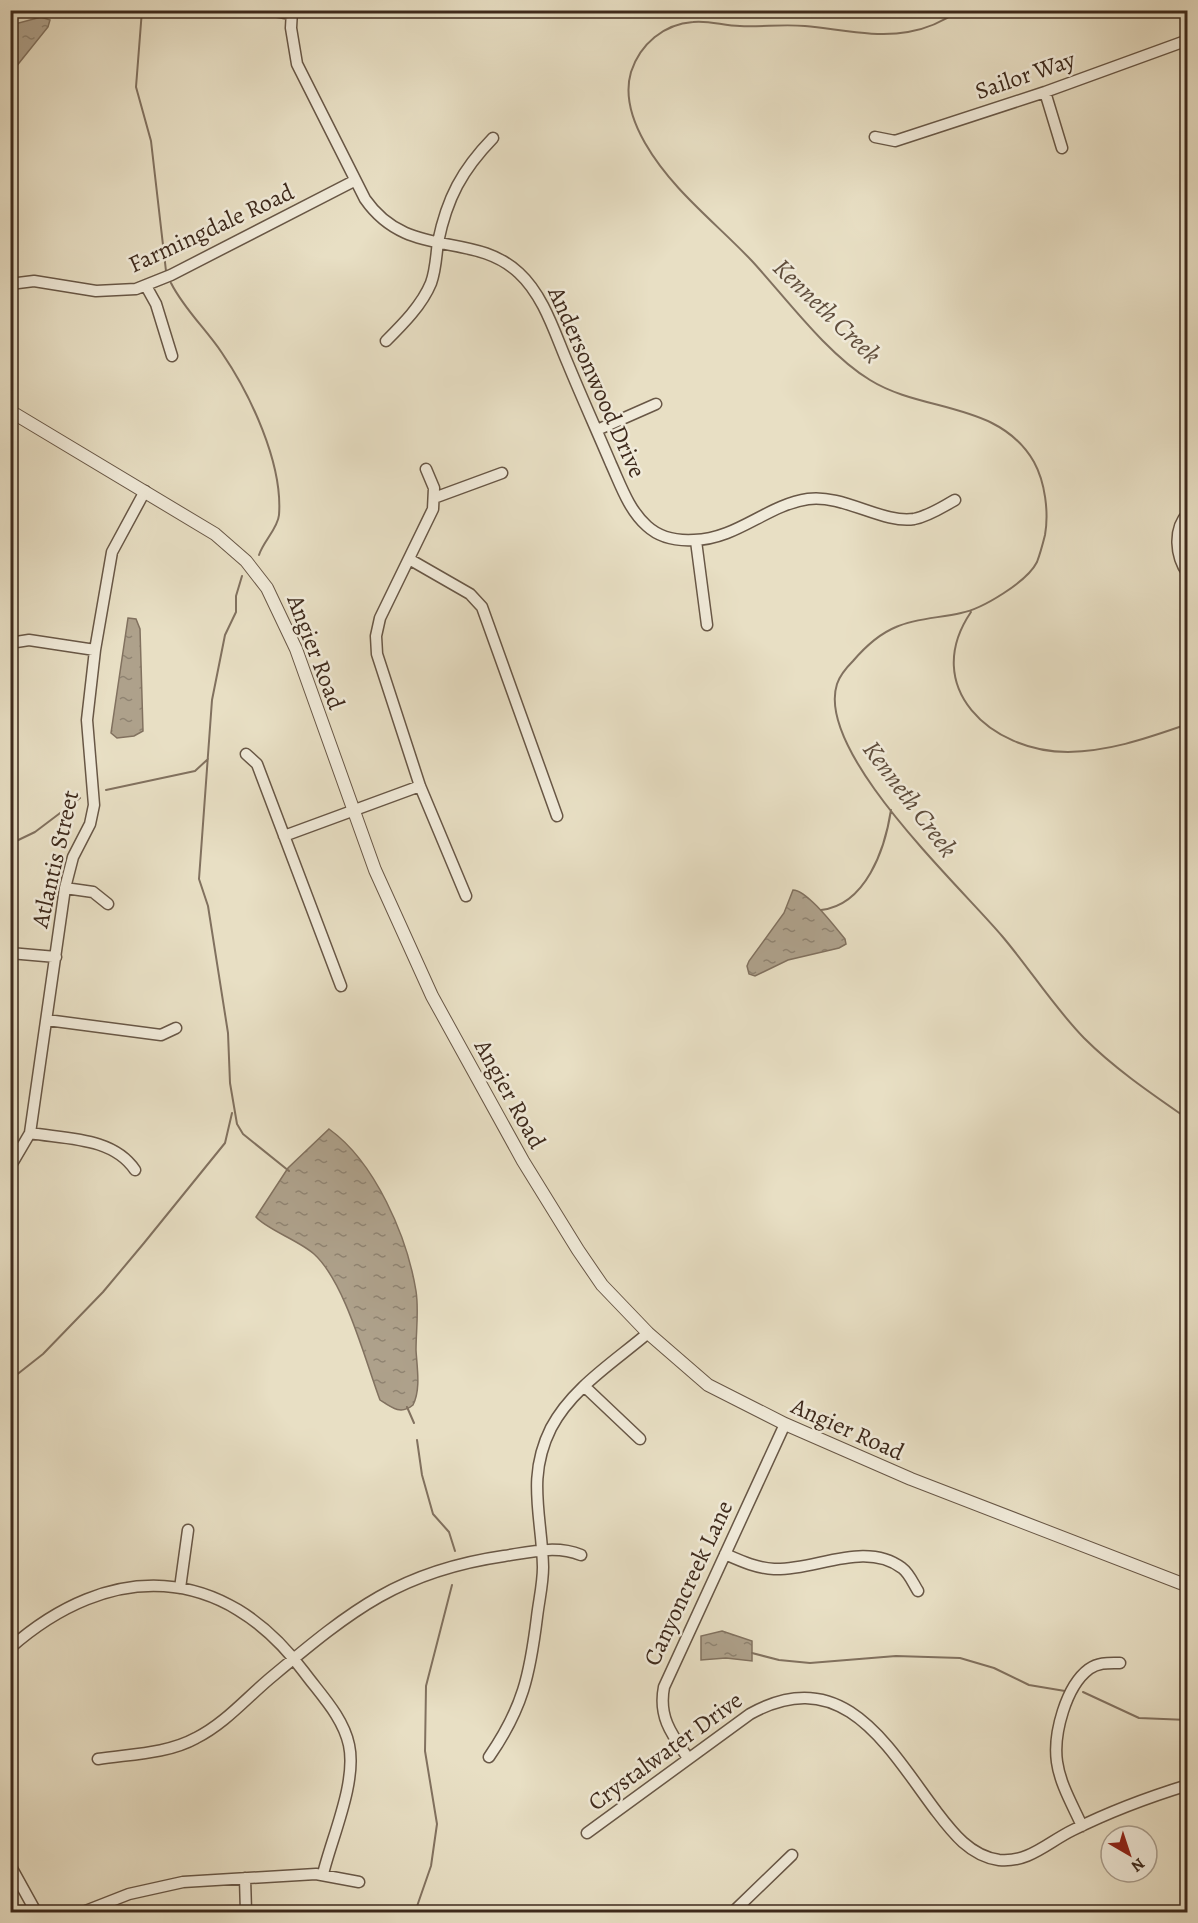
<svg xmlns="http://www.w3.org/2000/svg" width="1198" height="1923" font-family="Alegreya,serif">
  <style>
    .water { fill: url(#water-ripples); stroke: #81715f; stroke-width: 1.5 }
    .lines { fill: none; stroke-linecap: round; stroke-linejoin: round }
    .stream { stroke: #81715f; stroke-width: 2 }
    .minor-casing { stroke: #685746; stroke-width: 13 }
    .tertiary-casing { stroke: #685746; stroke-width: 14 }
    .minor { stroke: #f0ead9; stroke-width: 10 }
    .tertiary { stroke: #f0ead9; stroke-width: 12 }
    .labels { text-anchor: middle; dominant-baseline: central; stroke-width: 5; stroke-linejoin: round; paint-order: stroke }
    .street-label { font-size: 24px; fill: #3e2a1c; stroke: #f0ead9 }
    .water-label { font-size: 26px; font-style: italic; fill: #604e3d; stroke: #f0ead9 }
  </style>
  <defs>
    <pattern id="water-ripples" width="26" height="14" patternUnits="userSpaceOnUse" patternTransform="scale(1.5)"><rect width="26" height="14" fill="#aea18b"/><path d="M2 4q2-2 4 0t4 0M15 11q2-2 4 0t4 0" fill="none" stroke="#8f8371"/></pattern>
  </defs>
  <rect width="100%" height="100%" fill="#e8dfc4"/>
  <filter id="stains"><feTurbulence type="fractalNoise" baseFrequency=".00333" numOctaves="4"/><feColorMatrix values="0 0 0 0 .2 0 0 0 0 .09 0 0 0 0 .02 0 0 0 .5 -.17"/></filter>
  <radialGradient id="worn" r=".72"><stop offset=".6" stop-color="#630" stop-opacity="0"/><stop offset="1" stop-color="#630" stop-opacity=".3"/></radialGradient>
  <!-- water -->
  <path class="water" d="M41,17l9,3 -2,7 -37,46v-48z
    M128,618l8,1 4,10 3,102 -9,5 -17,2 -6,-5z
    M793,890c14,0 42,37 52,49l1,5 -7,4 -51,12 -33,16 -6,-2 -2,-8 2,-5 35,-48z
    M329,1129c46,33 78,107 87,162 3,19 0,40 0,59 1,18 5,39 -3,55 -12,10 -21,3 -33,-5 -15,-40 -35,-118 -66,-146 -14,-13 -48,-25 -58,-37l32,-49z
    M722,1631l30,10v20l-26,-3 -25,2v-24z"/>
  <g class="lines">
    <!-- stream -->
    <path class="stream" d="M142,10l-6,77 15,54 15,130
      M960,10c-16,11 -33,19 -52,22 -33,6 -69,-3 -103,-6 -22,-2 -43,1 -65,0 -16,0 -31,-6 -47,-4 -29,2 -53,22 -62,50 -7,24 2,50 14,71 27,47 70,79 107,118 34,37 75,93 118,119 53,33 129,21 164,82 11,20 15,50 11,73 -2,8 -5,19 -8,27 -10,20 -55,47 -76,51 -21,5 -45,5 -65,14 -17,7 -31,20 -43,34 -7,7 -13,14 -16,23 -22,68 123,202 165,252 28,33 51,70 82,102 31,31 68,56 104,81
      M171,283c13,26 35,46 51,70 28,41 61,110 57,162 -1,13 -16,27 -20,40
      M242,576l-6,20v16l-11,23 -13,65 -13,179 9,27 20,127 2,50 7,41 6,10 46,37
      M971,612c-51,75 20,140 97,140 44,-1 79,-14 120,-28
      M106,790l89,-19 13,-12
      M10,844l25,-12 45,-34
      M821,910c45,-5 64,-61 70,-100
      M10,1380l33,-26 60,-62 41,-49 81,-100 7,-30
      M407,1407l7,16
      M417,1440l5,35 11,39 16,18 6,19
      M752,1653l27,7 31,3 86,-7 64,2 34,10 35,17 36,6
      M1083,1692l56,26 49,2
      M415,1912l16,-46 6,-42 -12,-73 1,-65 26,-101"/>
    <defs>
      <path id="minor" d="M269,10l22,4
        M292,10l-1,18 6,36 68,135c43,62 108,31 154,74 25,23 36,61 49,91 14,34 29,67 43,100 10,22 18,46 36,62 13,12 30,15 47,14 43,-1 73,-35 114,-41 35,-5 75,25 106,20 15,-3 28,-12 41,-19
        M1045,92l17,56
        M10,112h1
        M875,137l20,4 150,-49 143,-52
        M10,284l24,-3 62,10 40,-2 35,-14 183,-94
        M146,286l10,18 16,52
        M386,341c17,-17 36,-36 45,-58 5,-14 5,-27 7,-41 9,-44 24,-72 55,-104
        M597,430l59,-26
        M426,469l8,19 -1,21 -53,109 -4,18 1,18 43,132 46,110
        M434,498l68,-25
        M1188,513c-15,16 -13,43 0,61
        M696,541l11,84
        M409,559l61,35 12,13 75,209
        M10,643l19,-3 66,10
        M246,754l11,10 84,222
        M284,836l136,-50
        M65,888l28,4 15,12
        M10,953l46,4
        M47,1020l114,15 15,-7
        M30,1133c36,6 83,4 105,37
        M10,1167l20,-34 35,-245 8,-31 17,-33 4,-19 -7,-85 8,-70 17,-98 33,-61
        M584,1386l56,53
        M725,1554c16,7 31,14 49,15 40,2 91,-29 128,-1 7,5 11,15 16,23
        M180,1588l8,-58
        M10,1648c100,-88 213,-85 294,24 17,23 39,45 45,73 8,37 -17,92 -26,129
        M489,1757c34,-49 41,-83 48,-140 2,-17 6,-33 6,-50 -1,-51 -17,-89 8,-139 21,-40 63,-66 97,-95
        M688,1758c-16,-23 -30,-41 -24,-71l121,-263
        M98,1759c32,-5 69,-5 98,-21 30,-15 52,-42 78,-63 78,-65 126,-104 230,-119 26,-4 52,-11 77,-1
        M1082,1826c-9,-20 -22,-42 -25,-64 -4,-28 9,-76 32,-93 10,-7 20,-6 31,-6
        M587,1833l163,-119c93,-52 138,33 186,97 16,21 34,45 63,49 30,3 49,-18 74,-30 36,-18 76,-33 115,-45
        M10,1865l26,47
        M245,1878l1,34
        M83,1912l46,-18 54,-12 133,-8 43,8
        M733,1912l59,-57"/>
      <path id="tertiary" d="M10,411l205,123 31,27 21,27 29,61 79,221 57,126 91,165 55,89 24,35 46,48 60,52 77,39 126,55 277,107"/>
    </defs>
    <!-- minor casing -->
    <use href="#minor" class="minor-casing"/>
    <!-- tertiary casing -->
    <use href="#tertiary" class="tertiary-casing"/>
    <!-- minor -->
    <use href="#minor" class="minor"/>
    <!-- tertiary -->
    <use href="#tertiary" class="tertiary"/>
  </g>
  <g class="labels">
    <!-- street labels -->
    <g class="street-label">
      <text transform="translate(1025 75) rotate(-19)">Sailor Way</text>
      <text transform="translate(211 228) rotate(-25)">Farmingdale Road</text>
      <text transform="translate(597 382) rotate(66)">Andersonwood Drive</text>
      <text transform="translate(316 652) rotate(69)">Angier Road</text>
      <text transform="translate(55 859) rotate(-77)">Atlantis Street</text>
      <text transform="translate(510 1094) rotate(61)">Angier Road</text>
      <text transform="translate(848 1429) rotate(24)">Angier Road</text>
      <text transform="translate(688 1583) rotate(-65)">Canyoncreek Lane</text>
      <text transform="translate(665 1751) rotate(-36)">Crystalwater Drive</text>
    </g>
    <!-- water labels -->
    <g class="water-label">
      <text transform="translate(827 311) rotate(44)">Kenneth Creek</text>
      <text transform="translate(910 799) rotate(53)">Kenneth Creek</text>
    </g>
  </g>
  <!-- margin -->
  <rect width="1198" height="1923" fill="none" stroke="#e8dfc4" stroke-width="36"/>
  <rect x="12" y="12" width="1174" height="1899" fill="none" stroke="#3e2a1c" stroke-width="3"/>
  <rect x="18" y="18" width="1162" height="1887" fill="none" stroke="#3e2a1c" stroke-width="1.5"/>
  <!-- north arrow -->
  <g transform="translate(1129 1854) rotate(141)"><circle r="28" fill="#f0ead9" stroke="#a99d8d" stroke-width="1.5"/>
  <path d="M0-4.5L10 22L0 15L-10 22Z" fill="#8f2418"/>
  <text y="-9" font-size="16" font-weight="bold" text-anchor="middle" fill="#3e2a1c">N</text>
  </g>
  <rect width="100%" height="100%" filter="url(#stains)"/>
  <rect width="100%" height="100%" fill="url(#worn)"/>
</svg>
